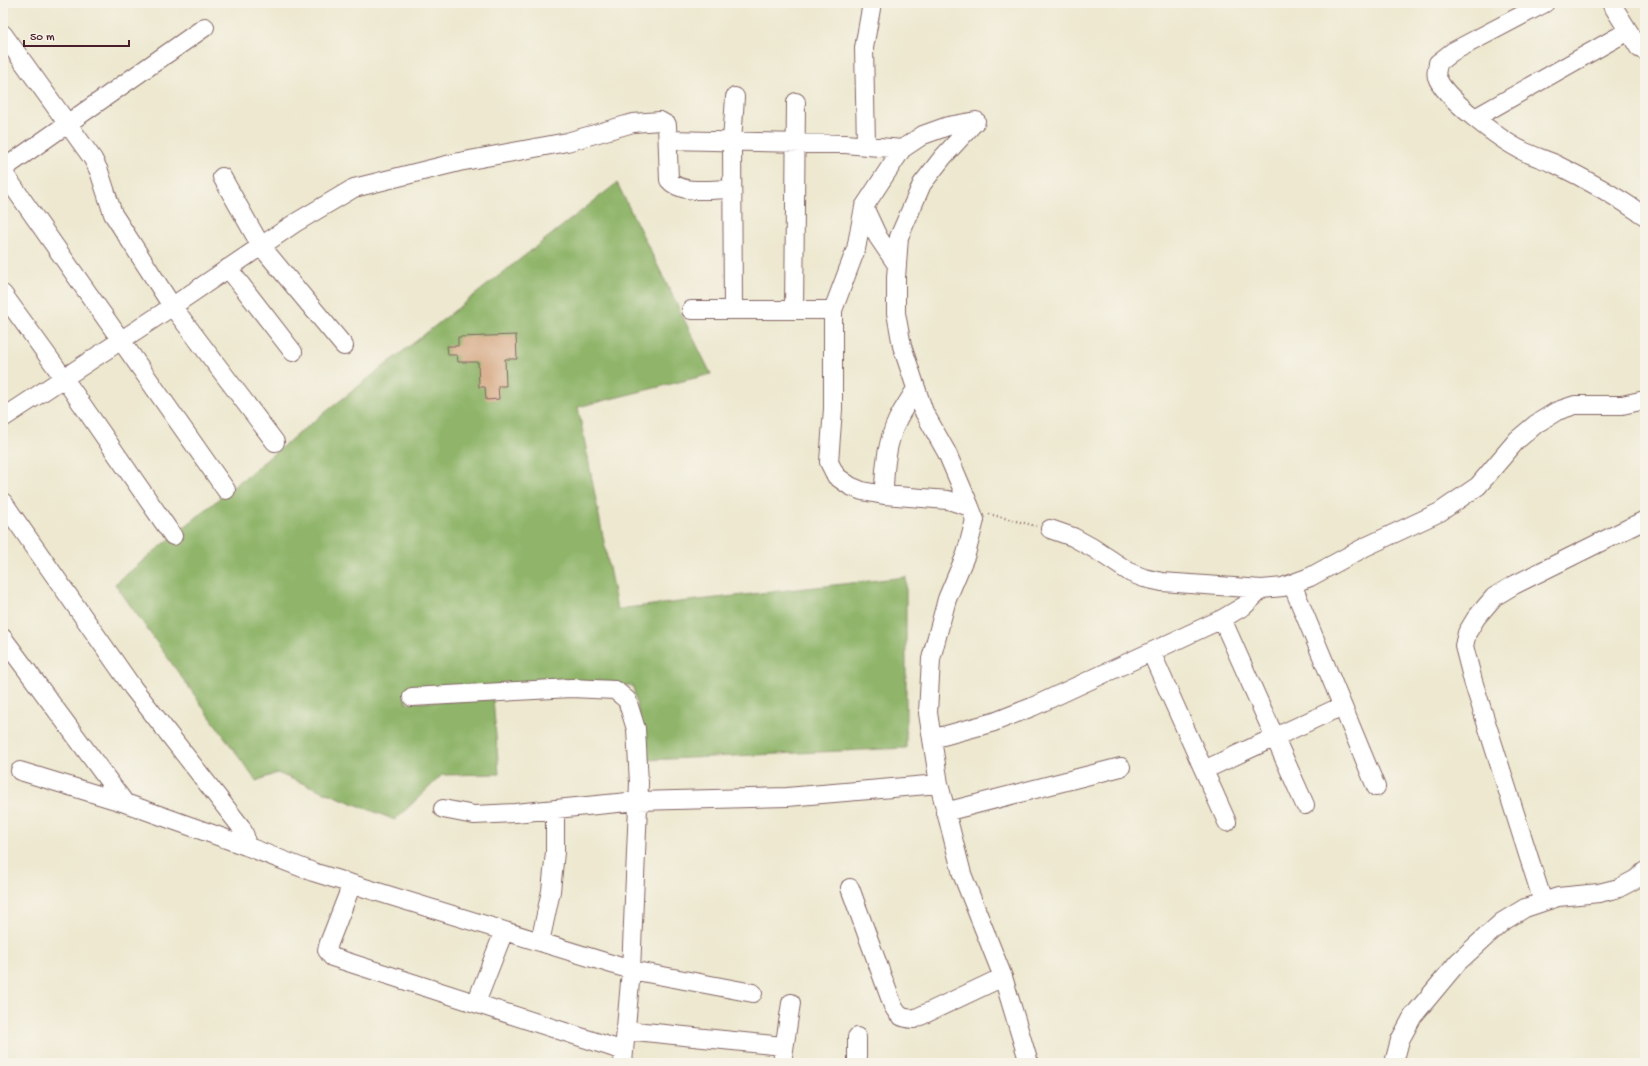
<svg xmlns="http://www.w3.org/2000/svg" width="1648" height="1066" font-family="'Gochi Hand',sans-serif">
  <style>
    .forest { fill: #90b56a; stroke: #6d6a4a }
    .building { fill: #d8ac89 }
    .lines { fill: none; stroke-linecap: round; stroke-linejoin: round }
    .minor-casing { stroke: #836564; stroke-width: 20 }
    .path { stroke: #836564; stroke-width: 2.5; stroke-dasharray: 1 3; stroke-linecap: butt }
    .minor { stroke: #fff; stroke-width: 18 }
  </style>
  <rect width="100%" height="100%" fill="#f7f3e8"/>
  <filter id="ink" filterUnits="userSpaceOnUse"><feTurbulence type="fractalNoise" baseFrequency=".025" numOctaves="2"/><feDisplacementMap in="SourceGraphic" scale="8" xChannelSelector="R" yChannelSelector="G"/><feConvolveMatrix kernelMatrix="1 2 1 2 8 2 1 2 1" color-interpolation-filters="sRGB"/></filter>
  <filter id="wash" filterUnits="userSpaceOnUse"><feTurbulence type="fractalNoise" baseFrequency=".012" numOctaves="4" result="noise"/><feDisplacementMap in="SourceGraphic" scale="16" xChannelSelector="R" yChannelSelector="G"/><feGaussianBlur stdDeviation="0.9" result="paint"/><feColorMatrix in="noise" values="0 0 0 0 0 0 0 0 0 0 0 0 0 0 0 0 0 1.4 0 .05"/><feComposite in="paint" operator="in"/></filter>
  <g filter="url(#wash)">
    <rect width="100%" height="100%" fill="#ede8cf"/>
    <!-- forest -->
    <path class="forest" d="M617,183l94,191 -133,33 39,202 289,-32v171l-259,12 -14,-74 -26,-4 -201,8v13l87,-4 6,75 -57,1 -47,45 -118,-47 -21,8 -141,-197 184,-151z"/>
    <g id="blocks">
      <!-- building -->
      <path class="building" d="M516,335l1,24h-12l1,27h-8l1,13 -13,1 -1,-13h-6l-1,-25h-20l-1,-7h-9l-1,-9h11v-9z"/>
    </g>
  </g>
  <g filter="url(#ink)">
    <use href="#blocks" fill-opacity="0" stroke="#836564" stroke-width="1"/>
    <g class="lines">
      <defs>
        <path id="minor" d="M1545,3l-93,49 -14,11c0,4 -3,10 -1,14 7,21 64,63 84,73 11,6 23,9 34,14 31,15 62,33 90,52
          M1611,3l28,45 6,3
          M3,34l90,125 6,12 14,43 59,92 103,136
          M1475,118l153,-87
          M976,121l-28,5 -25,9 -21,14 -38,58 -8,42 -23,61v99l-4,53 7,14 14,10 12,5 22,4 64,5 22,7 5,13 -9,34 -19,45 -16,60 -3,54 11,71 23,90 41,103 26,86
          M668,140l177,4 57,5
          M866,145l-2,-97 8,-45
          M3,169l202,-142
          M3,172l223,318
          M222,177l39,69 83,100
          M864,207l14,30 19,28
          M228,268l65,84
          M3,294l60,83 110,159
          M691,310h142
          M733,310l-1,-169 3,-44
          M794,310l2,-208
          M3,418l158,-104 134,-91 59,-35 105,-26 108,-20 66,-19 27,-2 7,4 2,55c12,15 44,9 63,9
          M884,495c0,-25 2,-51 13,-74 5,-11 13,-22 19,-32
          M3,502l130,186 108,139 4,9 1,10
          M970,507l-23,-54 -23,-41 -22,-66 -6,-33v-35l3,-41 23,-53 21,-27 33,-36
          M1050,529l23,8 20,11 38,25 13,5 18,4 100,7 21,-2 27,-10 55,-30 75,-35 38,-26 39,-46 19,-16 21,-13 18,-6h47l23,-5
          M1292,584l84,203
          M1222,619l83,186
          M3,638l122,165 121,43 67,26 318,98 122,23
          M1151,652l76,170
          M412,697l159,-9 44,2 12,10 9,29 3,54 -8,187 -8,93
          M932,739l62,-17 38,-15 190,-88 22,-13 18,-17
          M1204,770l138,-64
          M20,771l105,32
          M443,809l31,6 41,-2 123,-12 149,-4 152,-13
          M945,812l176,-45
          M352,884l-23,59 -2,7 5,7 292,94
          M850,888l43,118c6,11 9,12 21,13l89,-42
          M1543,902l-70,-221 -9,-35 3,-13 9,-15 18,-21 20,-12 131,-65
          M540,942l11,-51 4,-39v-43
          M476,1003l28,-72
          M625,1030l158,16
          M782,1063l9,-60
          M857,1063v-26
          M1394,1063l6,-23 13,-24 45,-54 44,-40 23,-14 33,-11 41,-4 20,-5 17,-9 9,-8"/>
      </defs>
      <!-- minor casing -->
      <use href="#minor" class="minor-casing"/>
      <!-- path -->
      <path class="path" d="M989,514l47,12"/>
      <!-- minor -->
      <use href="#minor" class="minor"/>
    </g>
  </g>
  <!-- margin -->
  <rect width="1648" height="1066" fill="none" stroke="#f7f3e8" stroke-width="16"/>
  <!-- scale -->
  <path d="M24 40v6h105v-6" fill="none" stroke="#4a1f2b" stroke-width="2"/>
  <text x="30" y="40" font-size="12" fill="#4a1f2b" stroke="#f7f3e8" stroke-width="3" paint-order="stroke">50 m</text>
</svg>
